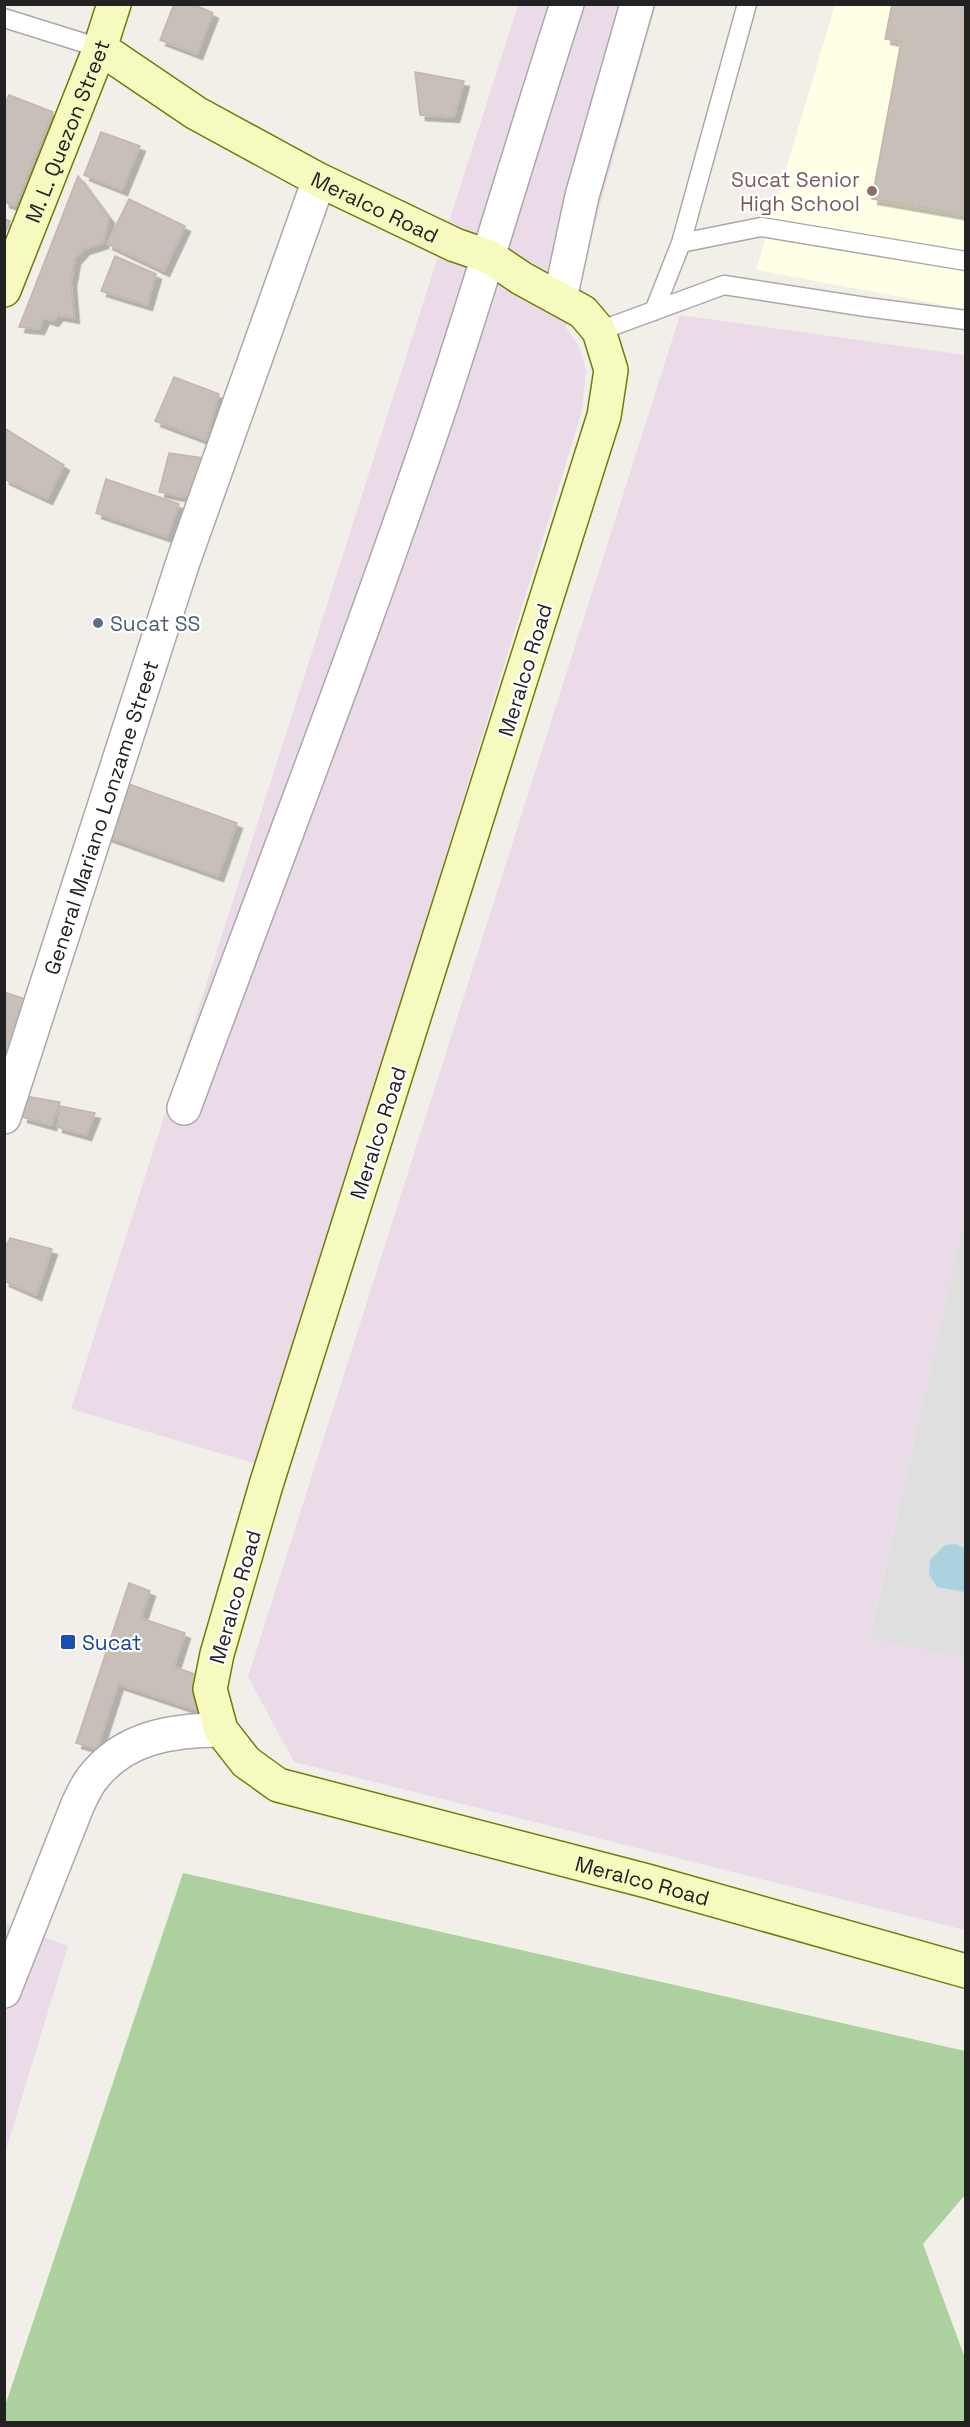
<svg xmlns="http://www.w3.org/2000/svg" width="970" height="2427" font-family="'Space Grotesk',sans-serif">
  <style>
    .residential { fill: #e0dfdf }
    .industrial { fill: #ebdbe8 }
    .education { fill: #ffffe5 }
    .forest { fill: #add19e }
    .water { fill: #aad3df }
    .building { fill: #c7bfb8; stroke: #c4b6ab; stroke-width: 1.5; filter: url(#shadow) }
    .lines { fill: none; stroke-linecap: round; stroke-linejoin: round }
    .service-casing { stroke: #a9a9a9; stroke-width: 21 }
    .minor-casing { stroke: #a9a9a9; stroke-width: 36 }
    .secondary-casing { stroke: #707d05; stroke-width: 36 }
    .service { stroke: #fff; stroke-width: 18 }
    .minor { stroke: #fff; stroke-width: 33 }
    .secondary { stroke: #f7fabf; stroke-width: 33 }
    .education-dot { fill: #8d6e63; stroke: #fff; stroke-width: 2 }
    .service-dot { fill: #5c6f8a; stroke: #fff; stroke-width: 2 }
    .transit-dot { fill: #1a4fb4; stroke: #fff; stroke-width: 2 }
    .labels { text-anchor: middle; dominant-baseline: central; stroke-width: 4.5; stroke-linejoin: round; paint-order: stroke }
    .street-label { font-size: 21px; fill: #222; stroke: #fff }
    .education-label { font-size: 21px; fill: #785e54; stroke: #fff; text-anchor: end }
    .service-label { font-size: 21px; fill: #4e5e75; stroke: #fff; text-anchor: start }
    .transit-label { font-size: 21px; fill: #164399; stroke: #fff; text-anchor: start }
  </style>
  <defs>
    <filter id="shadow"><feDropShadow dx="5.5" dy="5.5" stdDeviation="0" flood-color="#0004"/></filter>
  </defs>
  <rect width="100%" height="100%" fill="#f2efe9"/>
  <!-- residential -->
  <path class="residential" d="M963,1222l3,1 -1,435 -96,-18z"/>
  <!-- industrial -->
  <path class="industrial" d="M518,5h138l-90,323 12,16 8,26 -4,41 -323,1054 -188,-56z
    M680,315l285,40v868h-2l-94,416 96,19v272l-671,-168 -46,-85z
    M5,1923l63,23 -63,207z"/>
  <!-- education -->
  <path class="education" d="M835,5h130v304l-209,-39z"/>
  <!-- forest -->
  <path class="forest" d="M183,1873l782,178v144l-42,49 42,114v64h-960v-16z"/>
  <!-- water -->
  <path class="water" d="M956,1544l9,5v43l-28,-5 -8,-13 1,-14 15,-15z"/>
  <!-- building -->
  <path class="building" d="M174,4h19l20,9 -16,41 -37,-14z
    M892,4h74l-1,211 -93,-16 29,-157 -16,-3z
    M415,72l49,9 -10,36 -34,-2z
    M9,95l44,17 -38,94 -11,-4v-97z
    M101,132l39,14 -18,44 -38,-15z
    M78,176l31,42 -6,25 -19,6 -9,10 -4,23 3,36 -16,-3 -5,6 -9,-3 -5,11 -20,-2z
    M129,199l56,27 -21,45 -57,-27z
    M4,219l6,2 -6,15z
    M115,256l41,18 -9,31 -46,-14z
    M174,377l45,17 -13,46 -51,-19z
    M4,428l60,37 -17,34 -43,-20z
    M169,453l34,5 -8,41 -36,-7z
    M106,479l73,25 -12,33 -71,-24z
    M126,783l111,40 -19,53 -112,-40z
    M4,992l27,9 -21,59 -6,-2z
    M25,1096l35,6 -9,23 -29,-8z
    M60,1106l35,7 -9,22 -29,-8z
    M10,1238l42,11 -16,46 -32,-14v-32z
    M129,1583l21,8 -9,27 44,15 -11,34 36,12 -8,33 -84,-28 -21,65 -21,-6z"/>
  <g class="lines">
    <defs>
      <path id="service" d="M4,18l96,30
        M681,243l66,-239
        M654,311l27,-68 80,-16 205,34
        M599,331l125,-46 142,22 100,13"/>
      <g id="minor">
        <path d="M560,299l22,-103 55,-192"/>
        <path d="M184,1108c85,-231 175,-461 254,-695 45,-135 85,-273 129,-409"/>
        <path id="s1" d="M4,1117l179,-555 136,-382"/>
        <path d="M4,1991l74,-187c4,-8 8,-17 13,-24 32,-43 81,-50 130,-50"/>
      </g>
      <g id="secondary">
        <path id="s2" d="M100,48l96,65 123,67 136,65 35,12 31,21 62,34 16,19 12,39 -7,46 -338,1069 -49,169 -7,35 11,41 25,32 32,23 369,96 319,90"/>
        <path id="s3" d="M4,290l96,-242 14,-44"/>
      </g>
    </defs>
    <!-- service casing -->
    <use href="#service" class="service-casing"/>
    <!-- minor casing -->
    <use href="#minor" class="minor-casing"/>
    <!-- secondary casing -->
    <use href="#secondary" class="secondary-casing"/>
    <!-- service -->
    <use href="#service" class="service"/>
    <!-- minor -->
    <use href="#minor" class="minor"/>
    <!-- secondary -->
    <use href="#secondary" class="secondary"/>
  </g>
  <!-- markers -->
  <circle class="education-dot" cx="872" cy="191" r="6"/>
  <circle class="service-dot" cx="98" cy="623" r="6"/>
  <rect class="transit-dot" x="60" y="1634" width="16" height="16" rx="3"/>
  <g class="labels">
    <!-- street labels -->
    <g class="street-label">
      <text stroke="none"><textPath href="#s3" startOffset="171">M. L. Quezon Street</textPath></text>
      <text stroke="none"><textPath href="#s2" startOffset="318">Meralco Road</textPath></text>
      <text transform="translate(525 670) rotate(-73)">Meralco Road</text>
      <text stroke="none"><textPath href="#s1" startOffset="315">General Mariano Lonzame Street</textPath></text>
      <text transform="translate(378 1133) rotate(-72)">Meralco Road</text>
      <text transform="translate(235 1597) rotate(-74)">Meralco Road</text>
      <text stroke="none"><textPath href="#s2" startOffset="2496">Meralco Road</textPath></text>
    </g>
    <!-- education labels -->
    <g class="education-label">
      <text x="860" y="179">Sucat Senior<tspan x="860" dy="24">High School</tspan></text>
    </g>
    <!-- service labels -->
    <g class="service-label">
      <text x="110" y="623">Sucat SS</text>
    </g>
    <!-- transit labels -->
    <g class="transit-label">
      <text x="82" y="1642">Sucat</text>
    </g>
  </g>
  <!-- border -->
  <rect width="970" height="2427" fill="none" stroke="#222222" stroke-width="12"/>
</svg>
